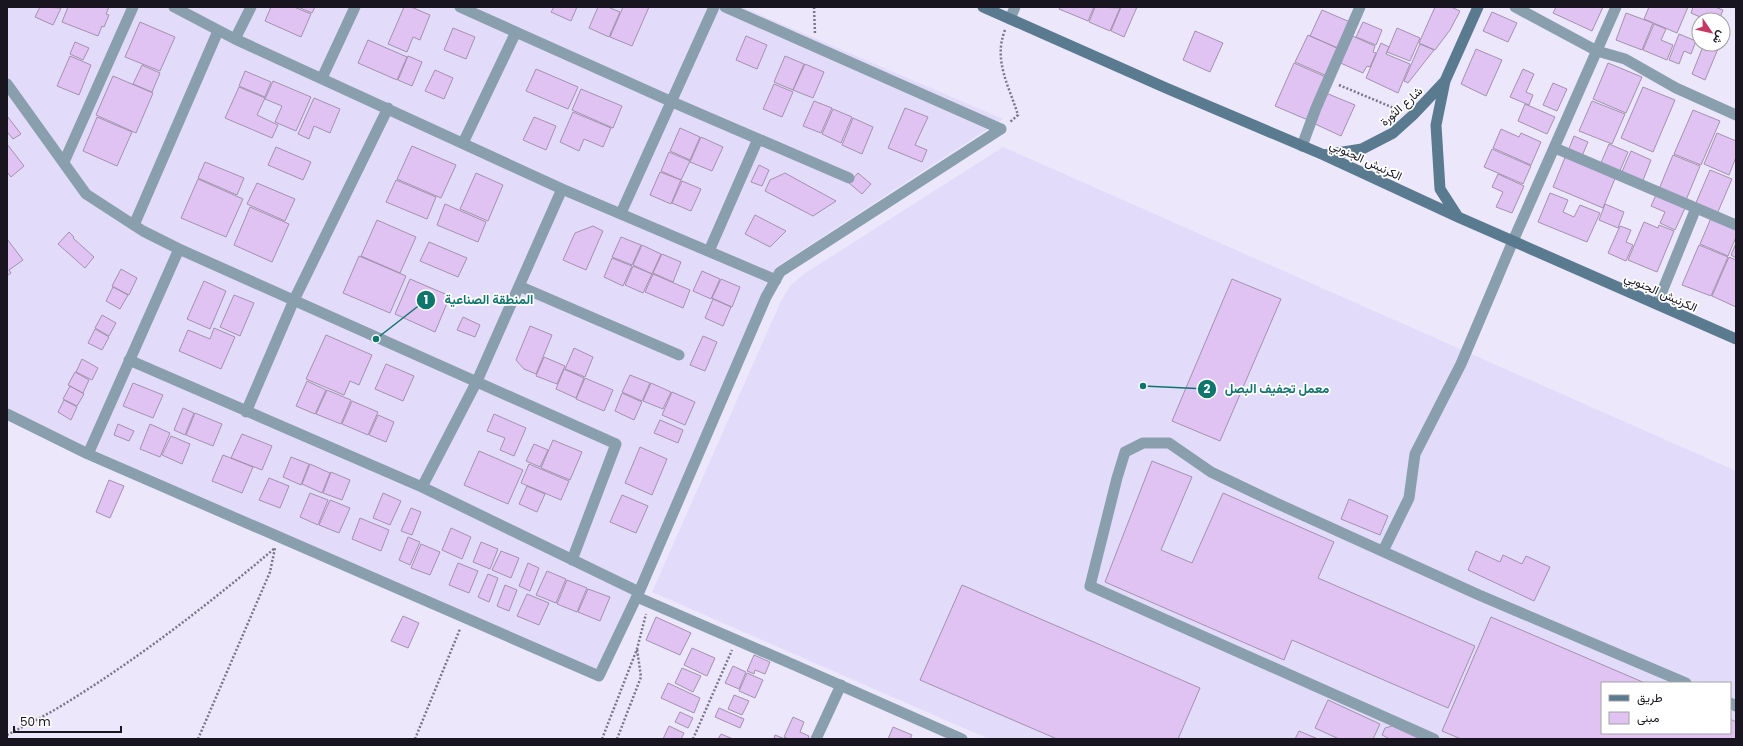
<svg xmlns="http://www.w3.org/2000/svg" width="1743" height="746" font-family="Poppins,Vazirmatn,sans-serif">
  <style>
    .built { fill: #e3dbfa; fill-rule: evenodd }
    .building { fill: #e0c2f3; stroke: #a392ad }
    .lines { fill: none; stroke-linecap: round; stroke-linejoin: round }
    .path { stroke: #7a7685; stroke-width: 2.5; stroke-dasharray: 2 2; stroke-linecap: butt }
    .minor { stroke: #899fae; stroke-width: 11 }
    .secondary { stroke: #5a7a90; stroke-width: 11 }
    .labels { text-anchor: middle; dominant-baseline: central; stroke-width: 3.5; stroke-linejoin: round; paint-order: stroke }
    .street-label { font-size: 12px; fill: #181520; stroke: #fff }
    .leader { fill: none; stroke: #0f766e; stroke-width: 1.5 }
    .callout-dot { fill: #0f766e; stroke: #fff; stroke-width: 1.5 }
    .mark-label { font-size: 12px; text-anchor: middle; font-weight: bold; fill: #fff }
    .callout-label { font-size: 13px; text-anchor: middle; font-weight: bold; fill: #0f766e; stroke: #fff; stroke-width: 3.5; stroke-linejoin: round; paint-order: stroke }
  </style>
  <rect width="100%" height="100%" fill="#ece7fb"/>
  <!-- built -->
  <path class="built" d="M7,7h735l261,112 -227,148 -177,409 -592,-265z
    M1003,147l733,324v268h-747l-337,-147 129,-291 9,-15 14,-12zM1602,683h128v50h-128z"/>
  <!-- building -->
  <path class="building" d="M40,7l21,1 -8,17 -18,-8z
    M68,7h41l-3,7 3,1 -5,12 -2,-1 -4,10 -36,-14z
    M271,7h23l17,7 -10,23 -36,-16z
    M298,7h17l-3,6z
    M404,7h7l19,8 -10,25 -7,-3 -6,15 -19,-8z
    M554,7h23l-6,14 -20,-9z
    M598,7h10l12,5 -11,25 -20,-9z
    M623,7h26l-17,39 -22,-9z
    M1060,7h34l-6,14 -29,-12z
    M1095,7l25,1 -10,23 -21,-9z
    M1121,7h16l-13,30 -13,-6z
    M1435,7h16l9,4 -10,19 -15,20 -16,-7z
    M1556,7h47l-11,24 -39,-18z
    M1649,7h39l-11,26 -33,-14z
    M1693,7h22l8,3 -4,10h-12l-16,-7z
    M1322,10l28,12 -12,26 -28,-12z
    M1492,12l25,11 -9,19 -25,-11z
    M1626,13l27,10 -11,27 -26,-10z
    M140,22l35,15 -15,34 -35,-14z
    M1363,22l19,8 -6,15 -20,-8z
    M1654,24l12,5 -5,11 12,5 -6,15 -24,-10z
    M453,28l22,9 -9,22 -22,-9z
    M1397,28l23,10 -10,23 -23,-9z
    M1195,31l28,12 -13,29 -27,-12z
    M1348,34l27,12 -2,6 3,1 -6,14 -3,-1 -4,7 -27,-12z
    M1679,34l17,7 -5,13 -7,-3 -5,13 -10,-4z
    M1308,35l31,14 -12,27 -32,-14z
    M746,36l21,9 -10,24 -21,-9z
    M368,40l39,17 -10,23 -39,-17z
    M75,42l14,6 -6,12 -13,-6z
    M1381,43l8,4 -3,7 24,10 -12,29 -32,-15z
    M1420,44l14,6 -26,33 -4,-2z
    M1704,44h16l-15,36 -13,-6z
    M1476,49l26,11 -16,36 -25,-12z
    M70,56l21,9 -12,30 -22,-9z
    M408,56l14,6 -10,24 -14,-6z
    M785,56l19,8 -11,26 -19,-8z
    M1294,63l32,14 -18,43 -33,-14z
    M1608,63l34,14 -16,36 -33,-14z
    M805,64l19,8 -11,26 -20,-8z
    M142,65l18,8 -8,19 -19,-8z
    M536,69l42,18 -10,22 -42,-18z
    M1523,69l11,5 -8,18 7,3 -4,10 -19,-8z
    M435,70l18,8 -9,21 -19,-8z
    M245,71l26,11 -6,15 -26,-11z
    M113,76l40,17 -17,40 -40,-18z
    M273,81l38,16 -15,34 -21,-9 7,-16 -17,-7z
    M1553,83l14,6 -10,22 -14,-6z
    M774,84l19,8 -11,25 -19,-8z
    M239,87l26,11 -8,17 21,10 -6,13 -47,-20z
    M1643,87l32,13 -22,52 -32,-14z
    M581,89l41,17 -9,22 -41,-18z
    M1326,93l29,12 -14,31 -28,-13z
    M314,98l26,11 -10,24 -16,-7 -5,13 -11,-5z
    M814,101l18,7 -11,25 -18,-7z
    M1592,101l33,13 -13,30 -33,-13z
    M1525,104l30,13 -8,17 -29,-13z
    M905,108l23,9 -13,28 12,5 -5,12 -34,-14z
    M833,109l19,8 -11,26 -19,-9z
    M1693,110l27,11 -19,44 -27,-11z
    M573,112l38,16 -8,19 -19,-8 -5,12 -19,-9z
    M7,116l14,18 -8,5 -5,-6 -1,1z
    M97,117l35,15 -15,34 -34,-15z
    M534,117l22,9 -10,24 -23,-10z
    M853,118l20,9 -11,27 -20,-9z
    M680,128l20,9 -10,23 -20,-9z
    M1501,129l18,8 2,-4 20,9 -10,23 -38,-17z
    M1717,133l19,8v16l-7,18 -25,-11z
    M1574,136l14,6 -6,14 -14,-5z
    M701,137l22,10 -11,24 -22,-9z
    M7,144l17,22 -13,11 -4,-5z
    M1609,144l19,8 -9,21 -19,-8z
    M412,146l44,19 -15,33 -44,-19z
    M276,147l35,15 -8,18 -35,-15z
    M1492,149l39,17 -8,18 -39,-17z
    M1631,151l20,9 -9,23 -21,-9z
    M669,152l21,9 -9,19 -20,-9z
    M1566,155l50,21 -13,32 -50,-21z
    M1673,155l27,11 -14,34 -27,-11z
    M205,162l39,16 -7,17 -39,-17z
    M759,165l10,5 -7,16 -11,-4z
    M1710,170l22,9 -15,35 -22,-9z
    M660,172l21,8 -10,24 -21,-9z
    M476,173l27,12 -15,36 -28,-12z
    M785,173l51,28 -23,15 -48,-25 5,-11z
    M858,173l13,11 -9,10 -13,-11z
    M1498,174l26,12 -12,27 -16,-6 7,-15 -11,-5z
    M198,179l45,20 -17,38 -45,-19z
    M396,180l40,17 -9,22 -41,-17z
    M682,181l19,8 -10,22 -19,-8z
    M257,183l38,16 -10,22 -38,-17z
    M1550,193l18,7 -5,12 11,5 6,-12 20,8 -13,29 -49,-20z
    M1656,195l29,13 -10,22 -15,-7 5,-11 -14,-6z
    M445,204l41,18 -8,20 -41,-17z
    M1605,204l19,8 -6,16 -19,-8z
    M250,207l39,17 -17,38 -38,-17z
    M755,215l31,16 -16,16 -25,-13z
    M1711,218l25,10v9l-8,19 -28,-12z
    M377,220l39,17 -16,36 -39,-17z
    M1644,222l14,6 1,-3 15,6 -17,41 -29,-12z
    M593,226l10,5 -17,39 -23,-10 12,-27z
    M1620,226l11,4 -5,12 7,3 -7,16 -18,-8z
    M69,232l5,5 -1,1 21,19 -9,11 -27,-24z
    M621,237l20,8 -9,20 -20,-8z
    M7,239l16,21 -14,10 2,3 -4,3z
    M429,242l38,16 -9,19 -38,-16z
    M1736,243v15l-5,-3z
    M642,245l19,9 -9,20 -19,-9z
    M1699,245l29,12 -17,39 -29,-11z
    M662,254l19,8 -8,20 -20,-9z
    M359,256l47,20 -16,37 -47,-20z
    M1729,257l7,3v47l-24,-11z
    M612,258l20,8 -9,20 -19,-9z
    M633,266l19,8 -9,19 -18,-8z
    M121,269l16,9 -8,17 -17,-9z
    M702,271l18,8 -9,20 -18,-8z
    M653,274l37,16 -7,18 -38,-16z
    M410,279l40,17 -15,36 -40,-18z
    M721,279l19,8 -8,20 -20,-9z
    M1232,279l49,20 -61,142 -48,-20z
    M204,281l22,10 -16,38 -23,-10z
    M113,287l15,8 -8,14 -14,-8z
    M234,295l20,8 -14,33 -20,-9z
    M713,299l18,8 -8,19 -18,-8z
    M102,315l14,8 -7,13 -14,-8z
    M463,317l17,8 -5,12 -18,-7z
    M530,326l22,9 -16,39 -12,-5 -8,-9z
    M214,328l21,9 -14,32 -42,-18 9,-21 22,9z
    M95,329l14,8 -7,13 -14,-7z
    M326,335l46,20 -13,30 -9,-4 -6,14 -38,-16z
    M703,336l14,6 -12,29 -15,-6z
    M574,348l19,9 -8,20 -20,-8z
    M544,357l21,9 -8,18 -21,-8z
    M82,359l16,9 -6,12 -16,-8z
    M386,364l28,12 -11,25 -28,-12z
    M564,369l20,9 -8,20 -20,-9z
    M75,372l14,8 -6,13 -15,-8z
    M630,375l20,8 -8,18 -20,-9z
    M585,378l28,12 -9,21 -28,-12z
    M307,381l19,9 -11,24 -19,-8z
    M133,383l30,12 -10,23 -30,-12z
    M651,383l20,9 -8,17 -20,-8z
    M70,386l14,8 -7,12 -14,-7z
    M327,390l24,10 -10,24 -25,-10z
    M672,392l23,10 -10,23 -23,-10z
    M622,393l20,9 -8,18 -19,-9z
    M64,400l13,7 -6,13 -13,-8z
    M352,401l26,11 -10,23 -26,-11z
    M183,408l11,5 -9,22 -11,-5z
    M195,413l27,11 -9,22 -27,-11z
    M494,414l32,14 -12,28 -14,-6 5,-12 -18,-7z
    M378,415l16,7 -8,20 -17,-7z
    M660,420l23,10 -5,13 -24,-10z
    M118,424l16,7 -5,10 -15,-6z
    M150,424l20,9 -10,24 -20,-8z
    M242,434l30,12 -10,24 -31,-12z
    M171,436l19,8 -8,20 -20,-9z
    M553,440l29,12 -12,28 -29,-12z
    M534,444l14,6 -8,17 -14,-6z
    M640,447l27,12 -15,36 -27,-12z
    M479,451l44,19 -15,34 -44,-19z
    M223,455l30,12 -11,26 -30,-12z
    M291,457l18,7 -8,21 -18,-8z
    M1152,461l40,16 -31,73 31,13 31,-70 111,49 -16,36 157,68 -27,62 -156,-68 -8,20 -179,-78z
    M310,464l20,9 -8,20 -20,-9z
    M529,464l40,17 -8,19 -40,-17z
    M331,472l19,8 -8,20 -19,-7z
    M269,478l20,8 -9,22 -21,-8z
    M109,480l15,6 -14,32 -14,-6z
    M527,486l18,8 -8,18 -18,-8z
    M310,493l18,7 -10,25 -18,-8z
    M383,493l18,8 -11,24 -17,-7z
    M622,495l26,11 -12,27 -26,-11z
    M1349,499l39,17 -8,19 -39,-16z
    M330,500l20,8 -11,25 -20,-8z
    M411,508l10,4 -9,23 -11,-4z
    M360,518l29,12 -8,21 -29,-12z
    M451,528l20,9 -9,22 -20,-9z
    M408,537l12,5 -10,23 -11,-5z
    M481,542l17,7 -8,20 -17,-7z
    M421,544l19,8 -10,23 -19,-7z
    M501,551l18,7 -8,20 -19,-8z
    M1476,551l24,11 3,-7 19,9 4,-8 24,11 -16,34 -66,-31z
    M458,563l20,8 -9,22 -20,-8z
    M528,563l11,5 -9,23 -11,-5z
    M547,571l19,8 -10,24 -20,-8z
    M488,574l10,4 -9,24 -11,-5z
    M567,580l20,8 -10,24 -20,-8z
    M505,585l12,5 -8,21 -12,-5z
    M962,585l238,103 -22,51h-121l-137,-59z
    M588,589l22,8 -10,24 -22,-9z
    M527,594l22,9 -10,22 -22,-9z
    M403,616l16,7 -11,25 -17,-7z
    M656,617l35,16 -11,22 -34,-15z
    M1491,617l154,66h-43v50h128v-14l6,3v17h-275l-19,-8z
    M692,648l23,10 -8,18 -23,-11z
    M754,655l16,7 -5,12 -10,-4 -1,4 -7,-3z
    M733,666l13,6 -7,17 -14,-6z
    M682,668l19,8 -8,16 -18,-9z
    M747,673l16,7 -8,18 -16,-7z
    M668,683l32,15 -6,15 -33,-15z
    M734,695l15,6 -7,14 -14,-6z
    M1328,700l52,24 -7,15h-34l-24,-11z
    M719,708l25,11 -4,9 -25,-11z
    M680,712l13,6 -5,10 -13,-6z
    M793,717l11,5 -4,10 9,4 -1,3h-19l-5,-2z
    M669,726l15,7 -3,6h-18z
    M1392,726l28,13h-30l-8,-4 3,-7z
    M893,727l19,8 -2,4h-22z
    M1299,731l19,8h-23z
    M721,734l12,5h-15z
    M775,735l10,4h-11z"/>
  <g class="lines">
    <!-- path -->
    <path class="path" d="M814,7l1,27
      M1005,30c-12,30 4,56 13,85l-8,7
      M1339,85l62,26
      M7,735c19,-10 40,-20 59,-32 73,-45 143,-99 209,-155
      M198,739l72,-167 5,-24
      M415,739l45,-110
      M602,739l35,-90 9,-35
      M617,739l24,-62 -4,-28
      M693,739l39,-89"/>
    <!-- minor -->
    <path class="minor" d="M174,7l61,32 327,150 214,91
      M460,7l210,94 179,77
      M725,7l276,122
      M1515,7l82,44 28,8 51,29 60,27
      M1010,19l5,-12
      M235,39l16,-32
      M322,78l33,-71
      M7,84l79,110 57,37 36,18 437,195 -44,116
      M463,143l53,-111
      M1302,146l14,-38 44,-101
      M1555,148l181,77
      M64,162l69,-155
      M621,213l93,-206
      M134,225l84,-194
      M709,251l49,-112
      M519,286l160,69
      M1657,304l39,-96
      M129,360l293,127 217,105
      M246,412l48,-112 94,-192
      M7,414l81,40 511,222 40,-84 127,-295 14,-25 221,-143
      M88,454l91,-205
      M422,487l55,-106 85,-192
      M1383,551l26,-53 6,-44 46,-90 52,-123 103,-234
      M637,597l155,67 170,75
      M1730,703l6,3
      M816,739l25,-54
      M1434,739l-344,-153 27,-108 8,-26 18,-9h26l42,29 65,31 203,92 207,88"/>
    <!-- secondary -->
    <path class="secondary" d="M983,7l183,81 158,67 134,62 278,122
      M1324,155l38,-6 31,-16 20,-18 32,-34
      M1458,217l-18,-28 -4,-64 9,-44 33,-74"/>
  </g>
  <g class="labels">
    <!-- street labels -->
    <g class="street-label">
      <text transform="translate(1401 106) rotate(-42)">شارع الثورة</text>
      <text transform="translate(1366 160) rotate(25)">الكرنيش الجنوبي</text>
      <text transform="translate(1661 292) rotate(24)">الكرنيش الجنوبي</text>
    </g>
  </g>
  <!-- callouts -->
  <path class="leader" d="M376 339L426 300M1143 386L1207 389"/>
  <g class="callout-dot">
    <circle cx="376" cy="339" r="4"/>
    <circle cx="1143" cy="386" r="4"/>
    <circle cx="426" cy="300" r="10"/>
    <circle cx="1207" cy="389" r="10"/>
  </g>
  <g class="mark-label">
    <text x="426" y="304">1</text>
    <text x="1207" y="393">2</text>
  </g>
  <g class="callout-label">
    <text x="489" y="304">المنطقة الصناعية</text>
    <text x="1277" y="393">معمل تجفيف البصل</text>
  </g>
  <!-- border -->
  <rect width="1743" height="746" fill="none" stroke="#181520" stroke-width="16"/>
  <!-- legend -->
  <rect x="1601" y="682" width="130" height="52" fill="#ffffff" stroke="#a3a1a6"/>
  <rect x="1609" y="695" width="20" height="6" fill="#5a7a90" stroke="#a3a1a6"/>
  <text x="1637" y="702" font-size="12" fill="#181520">طريق</text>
  <rect x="1609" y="712" width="20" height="12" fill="#e0c2f3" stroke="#a3a1a6"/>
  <text x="1637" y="722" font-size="12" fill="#181520">مبنى</text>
  <!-- north arrow -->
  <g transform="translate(1711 32) rotate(124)"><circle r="19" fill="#ffffff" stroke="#a3a1a6"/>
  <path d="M0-3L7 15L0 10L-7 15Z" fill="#c63862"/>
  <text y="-6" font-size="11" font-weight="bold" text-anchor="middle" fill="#181520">ش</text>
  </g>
  <!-- scale -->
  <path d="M14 726v6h107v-6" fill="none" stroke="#181520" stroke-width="2"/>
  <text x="20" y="726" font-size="12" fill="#181520" stroke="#ffffff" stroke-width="3" paint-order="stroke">50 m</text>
</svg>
